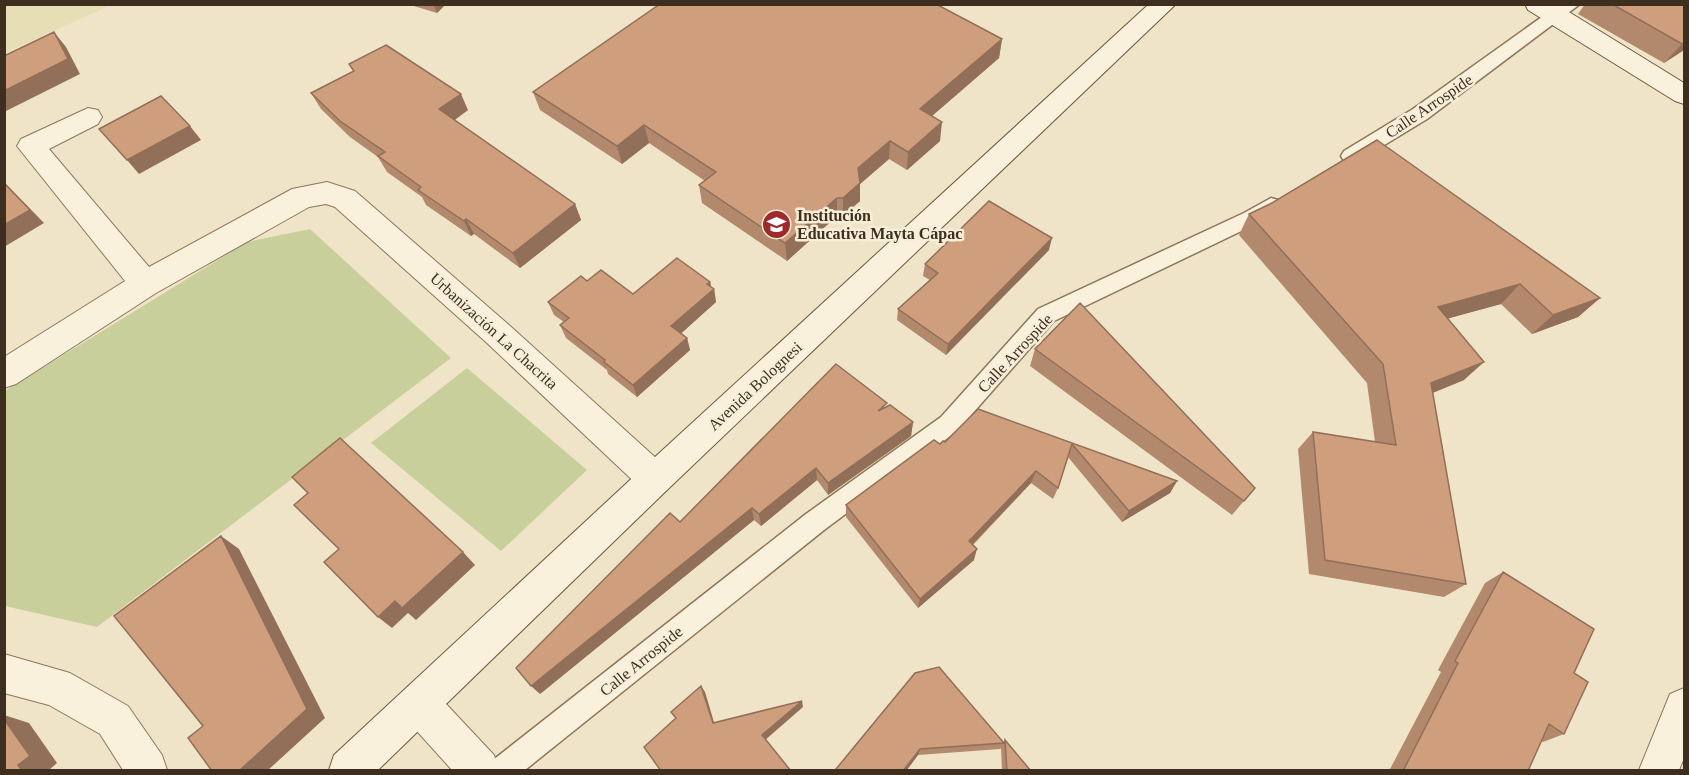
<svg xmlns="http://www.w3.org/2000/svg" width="1689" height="775" font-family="'Times New Roman',serif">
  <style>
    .farmland { fill: #e6deb5 }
    .green { fill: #c9cf9b }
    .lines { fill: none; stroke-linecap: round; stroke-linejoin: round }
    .lane-casing { stroke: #8d765c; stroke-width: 3 }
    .street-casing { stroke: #8d765c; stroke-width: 2 }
    .secondary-casing { stroke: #6f573f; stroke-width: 2 }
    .lane { fill: #faf1dc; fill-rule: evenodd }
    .street { fill: #faf1dc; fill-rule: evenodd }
    .secondary { fill: #faf1dc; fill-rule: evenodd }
    .wall { fill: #b2896c }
    .shaded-wall { fill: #916f58 }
    .building { fill: #cf9f7d; stroke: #916f58; stroke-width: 1.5 }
    .labels { text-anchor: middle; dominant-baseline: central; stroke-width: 5; stroke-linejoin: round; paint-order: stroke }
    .street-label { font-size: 16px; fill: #3d2e20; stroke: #f7eed8 }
    .poi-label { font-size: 16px; font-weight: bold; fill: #3d2e20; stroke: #f7eed8; text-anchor: start }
  </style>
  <rect width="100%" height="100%" fill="#f0e4c8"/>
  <!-- farmland -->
  <path class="farmland" d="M5,4h106v1l-106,48z"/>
  <!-- green -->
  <path class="green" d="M310,229l141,129 -354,269 -92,-21v-215l242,-149z
    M467,368l120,102 -86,81 -130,-108z"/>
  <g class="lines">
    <defs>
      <path id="lane" d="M1560,4h20l-153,115 -69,42 -7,2 -7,-2 -3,-5 3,-5 69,-42z
        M1271,198l7,2 3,5 -3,5 -20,13 -204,98 -97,110 -133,99 -299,240h-36l4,-10 313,-246 135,-97 97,-108 206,-96z"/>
      <path id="street" d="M88,108l10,2 4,7 -4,7 -49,25 100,118 143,-78 35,-7 28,9 154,134 158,143 5,11 -5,11 -12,5 -12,-5 -156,-147 -152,-136 -9,-3 -17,3 -153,86 -140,91 -12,4v-31l121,-76 -108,-135 4,-7z
        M4,654l66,19 58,33 34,49 5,15h-44l-23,-36 -51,-29 -45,-12z
        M419,684l14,6 61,65 5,15h-47l-47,-52 -6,-14 6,-14z
        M1684,688v70l-5,12h-40l31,-76z"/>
      <path id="secondary" d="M1149,4h27l-509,486 -289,280h-49l5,-15 309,-287z
        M1525,4h31l128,79v21l-9,-3 -147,-91z"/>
    </defs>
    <!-- lane casing -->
    <use href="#lane" class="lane-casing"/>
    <!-- street casing -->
    <use href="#street" class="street-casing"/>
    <!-- secondary casing -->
    <use href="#secondary" class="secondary-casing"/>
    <!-- lane -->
    <use href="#lane" class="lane"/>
    <!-- street -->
    <use href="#street" class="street"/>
    <!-- secondary -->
    <use href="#secondary" class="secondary"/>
  </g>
  <!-- wall -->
  <path class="wall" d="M407,4h39l-9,9z
    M1585,4h99v46l-20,13 -86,-49z
    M1002,39l-3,19 -67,58 8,25 -33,29 -18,-11 -29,25v17l-17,15h-6l-50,45 -85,-58 -3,-18 6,-4 -56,-38 -27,21 -82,-54 -7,-18z
    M349,64l119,46 -13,10 120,84 6,16 -61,48 -46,-34 -3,2 -45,-31 -4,-8 -35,-25 -9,-15 -28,-20 -29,-28 -10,-16 42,-22z
    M1249,214l351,84 -22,19 -46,17 -31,-30 -53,14 16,62 -32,13 34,191 -22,13 -135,-23 -11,-125 15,-17 62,10 -8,-59 -128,-148z
    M1049,250l-103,105 -49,-35 1,-11 32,-29 -7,-4 2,-12z
    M587,281l46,13 77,-12 1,5 3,2 2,13 -36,32 7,4 3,12 -53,47 -29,-23 -1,-4 -41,-32 -6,-13 4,-3 -10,-7 -6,-13z
    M1035,349l220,139 -23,27 -202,-149z
    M886,407l27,15 -2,14 -83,59 -11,-15 -56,46 -7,-6 -214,174 140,-172z
    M978,409l199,72 -7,12 -48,29 -54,-65 -10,31 -5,11 -22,-16 -58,62 1,15 -56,48 -72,-91v-12l94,-61 5,-2z
    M1503,572l71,101 -10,61 -21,8 -2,-1 -13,30h-139l52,-99 -3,-2 47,-87z
    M915,673l88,69 2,-2 26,31h-29l-1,-23 -1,1 -82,6 -12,16h-70v-2z"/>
  <!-- shaded-wall -->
  <path class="shaded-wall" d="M433,4h13l-9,9z
    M54,32l12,15 14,27 -76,38v-21z
    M1002,39l-3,19 -81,70 2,-19z
    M1684,42v8l-20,13 18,-19z
    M461,94l7,16 -21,15 -8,-16z
    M942,122l-2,19 -33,29 1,-18z
    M644,125l5,18 -27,21 -5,-18z
    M190,126l11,14 -62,34 -12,-14z
    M890,141l-1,18 -29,25v17l-17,15v-18l15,-30z
    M5,183l39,40 -40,24v-22z
    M837,198v18l-50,45 -2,-18z
    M575,204l6,16 -61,48 -7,-15z
    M466,219l8,15 -3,2 -7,-15z
    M1052,238l-3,12 -103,105 2,-11z
    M710,282l2,9 2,-2 2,13 -41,37 -4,-13z
    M1520,284l-19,20 -80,22 17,-19z
    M1600,298l-22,19 -46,17 21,-19z
    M687,338l3,12 -53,47 -4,-12z
    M1484,362l-20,18 -51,21 18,-18z
    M913,422l-2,14 -83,59v-12z
    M816,468l1,12 -56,46 -2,-12z
    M1036,471l-5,12 -65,68 3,-10z
    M1177,481l-7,12 -48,29 7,-11z
    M752,508l2,12 -214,174 -9,-8z
    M221,536l18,13 86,169 -58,53 -27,-1z
    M977,549l-3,11 -56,48 2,-9z
    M463,552l12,13 -59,55 -8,-7 -16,15 -14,-11 17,-16z
    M701,686l4,6 11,37 -3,-6z
    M802,701l1,6 -39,34 -2,-6z
    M4,715l25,8 28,40 -9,8h-26l-4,-6 -14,-46z
    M920,749l-2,6 -12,16h-3z"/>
  <!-- building -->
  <path class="building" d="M660,4h276l66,35 -82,70 22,13 -34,30 -18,-11 -32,27 2,15 -17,15h-6l-52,45 -86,-58 17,-13 -72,-47 -27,21 -84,-54z
    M1612,4h72v38l-2,2z
    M54,32l14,27 -64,32v-35z
    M386,45l75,49 -22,15 136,95 -62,49 -47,-34 -2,2 -46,-31 3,-3 -43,-31 7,-4 -45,-31 -29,-28 43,-22 -5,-7z
    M161,96l29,30 -63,34 -28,-31z
    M1377,140l223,158 -47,17 -33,-31 -82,23 46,55 -53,21 35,201 -141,-24 -12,-128 83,13 -13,-81 -134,-150 21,-10z
    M4,183l26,27 -26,15z
    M989,201l63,37 -104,106 -50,-35 40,-36 -13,-9z
    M677,258l33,24 -3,2 7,5 -43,37 16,12 -54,47 -29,-23 1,-2 -45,-35 9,-7 -21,-16 33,-26 6,5 14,-11 32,24z
    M1080,303l175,185 -11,13 -209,-152z
    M836,364l51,39 -9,8 12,-6 23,17 -85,61 -12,-15 -57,46 -7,-6 -221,178 -15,-18 154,-155 10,9z
    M978,409l199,72 -48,30 -57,-67 -14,44 -22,-17 -67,70 8,8 -57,50 -74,-94 88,-65 6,4 3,-3 2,1z
    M340,438l123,114 -61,56 -7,-7 -17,16 -54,-55 15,-13 -45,-44 14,-12 -16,-16z
    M221,536l86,173 -67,61 -28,1 -24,-33 15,-12 -89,-110z
    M1503,572l91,57 -20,44 14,9 -24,52 -15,-10 -21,47h-125l55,-108 -3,-2z
    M939,667l65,76 -84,6 -17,22h-65l-2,-2 79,-96z
    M701,686l12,37 89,-22 -40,34 29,36h-130l-17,-24 32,-29 -5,-6z
    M4,719l26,37 -12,9 4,6h-18z
    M1005,740l26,31h-24z"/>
  <!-- icons -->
  <defs>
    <symbol id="school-disc" viewBox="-11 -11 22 22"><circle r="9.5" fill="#9e2a2b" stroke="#f7eed8"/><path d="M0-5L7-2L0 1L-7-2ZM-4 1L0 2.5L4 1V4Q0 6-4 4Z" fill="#fff"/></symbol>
  </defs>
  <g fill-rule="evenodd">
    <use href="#school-disc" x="760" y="208" width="33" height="33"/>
  </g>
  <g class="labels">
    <!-- street labels -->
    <g class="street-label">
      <text transform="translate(1429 106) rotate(-34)">Calle Arrospide</text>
      <text transform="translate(494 331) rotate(42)">Urbanización La Chacrita</text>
      <text transform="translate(1015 353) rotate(-47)">Calle Arrospide</text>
      <text transform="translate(755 386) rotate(-43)">Avenida Bolognesi</text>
      <text transform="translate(641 661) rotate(-39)">Calle Arrospide</text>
    </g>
    <!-- poi labels -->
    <g class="poi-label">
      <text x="797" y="215">Institución<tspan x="797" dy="18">Educativa Mayta Cápac</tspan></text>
    </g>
  </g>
  <!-- border -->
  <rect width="1689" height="775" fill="none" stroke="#3d2e20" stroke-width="12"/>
</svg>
